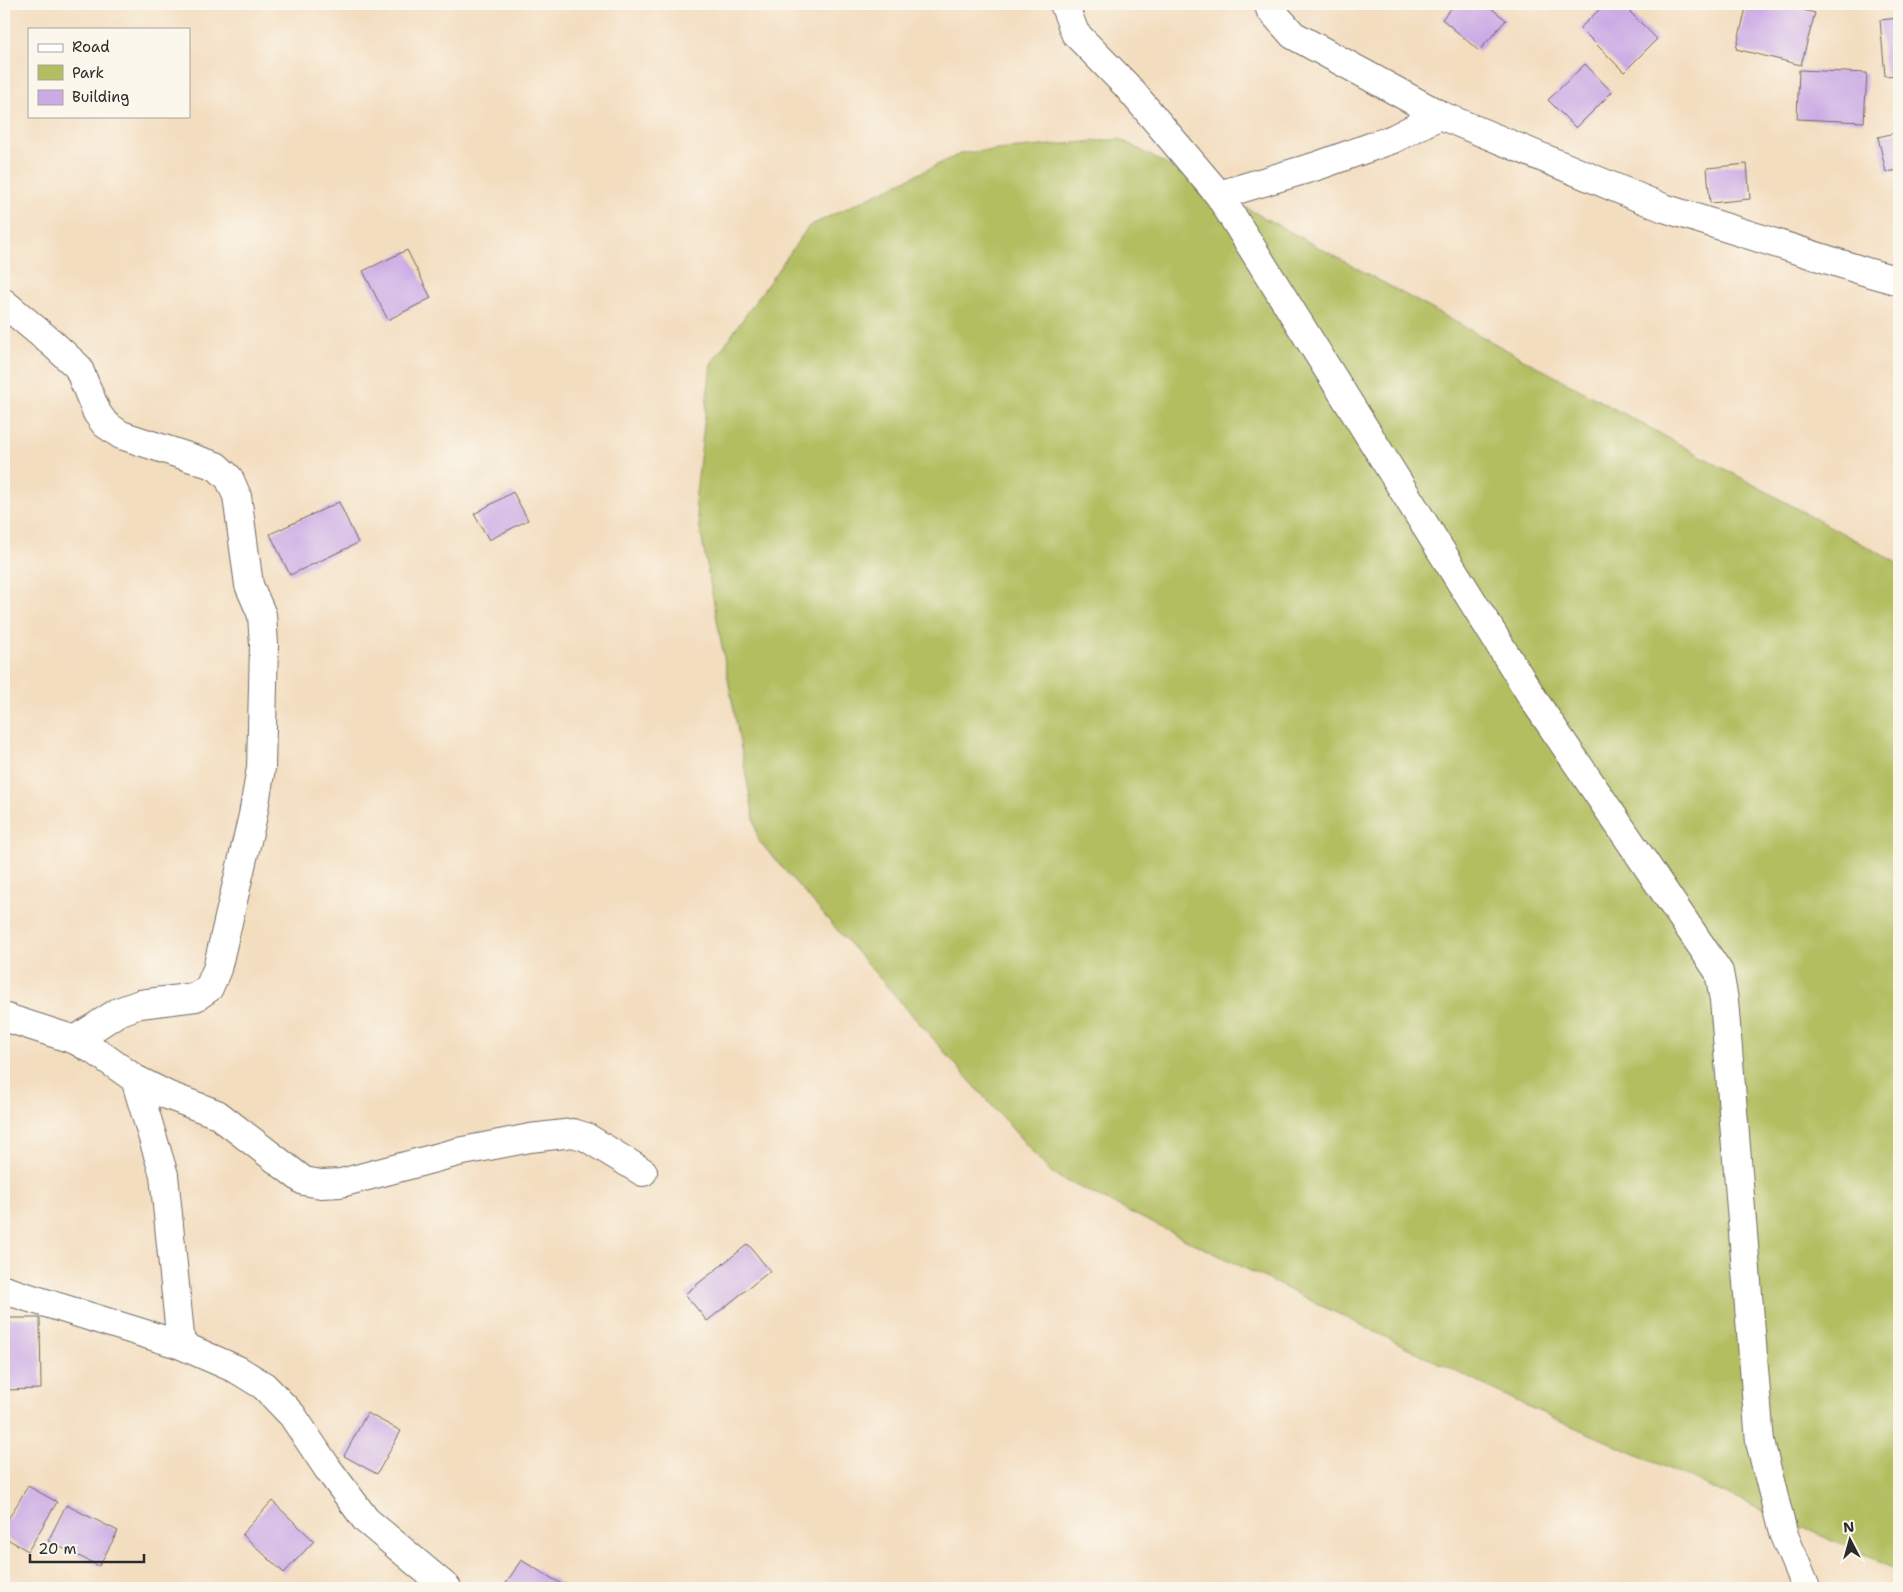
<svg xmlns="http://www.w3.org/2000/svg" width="1903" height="1592" font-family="'Shantell Sans',sans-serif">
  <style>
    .green { fill: #b2be60; stroke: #6e7446 }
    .building { fill: #cbabe5 }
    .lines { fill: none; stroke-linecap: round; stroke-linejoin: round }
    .minor-casing { stroke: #71695f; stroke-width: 30 }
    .minor { stroke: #fff; stroke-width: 28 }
  </style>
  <rect width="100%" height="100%" fill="#fbf7ec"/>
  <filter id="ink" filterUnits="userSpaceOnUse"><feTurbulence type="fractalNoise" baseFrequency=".02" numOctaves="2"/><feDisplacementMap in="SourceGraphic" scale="10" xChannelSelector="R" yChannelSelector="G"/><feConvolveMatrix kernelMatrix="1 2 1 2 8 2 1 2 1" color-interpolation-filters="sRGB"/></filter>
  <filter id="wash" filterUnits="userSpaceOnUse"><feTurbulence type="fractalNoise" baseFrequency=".0096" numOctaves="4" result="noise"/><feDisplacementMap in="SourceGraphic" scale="20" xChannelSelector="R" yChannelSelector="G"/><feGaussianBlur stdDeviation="1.12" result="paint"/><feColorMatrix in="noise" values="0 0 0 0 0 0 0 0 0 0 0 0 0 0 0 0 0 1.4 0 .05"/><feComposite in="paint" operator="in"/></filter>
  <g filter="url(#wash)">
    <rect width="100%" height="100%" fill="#f3ddbf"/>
    <!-- green -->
    <path class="green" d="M1120,139l779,425v1006l-366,-161 -481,-235 -294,-334 -63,-338 16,-138 98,-138 153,-73z"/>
    <g id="blocks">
      <!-- building -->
      <path class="building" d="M1455,4h31l20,16 -27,31 -37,-32z
        M1605,4h17l35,35 -33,33 -44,-44z
        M1747,4h31l37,9 -14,52 -65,-16z
        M1899,18v57l-14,1 -5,-56z
        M1585,64l27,28 -36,36 -28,-28z
        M1799,70l68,3 -3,49 -67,-3z
        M1899,132v38l-13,2 -8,-35z
        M1747,164l3,35 -40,4 -3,-35z
        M407,250l24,48 -43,22 -25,-49z
        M513,492l15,28 -39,20 -15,-26z
        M339,502l19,41 -68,32 -20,-41z
        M748,1244l22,27 -63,50 -22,-27z
        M4,1318h36l1,71 -37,1z
        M367,1413l34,18 -24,43 -33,-18z
        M28,1486l29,16 -29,49 -24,-14v-11z
        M272,1501l42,40 -30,32 -42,-39z
        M66,1505l52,26 -19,35 -51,-25z
        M521,1560l47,28h-65z"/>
    </g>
  </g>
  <g filter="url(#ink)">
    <use href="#blocks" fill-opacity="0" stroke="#71695f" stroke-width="1"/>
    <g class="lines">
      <defs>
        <path id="minor" d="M1064,4l11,29 51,52 93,110 317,508 183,269 5,28 36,442 23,91 23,55
          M1269,4l1,5 23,26 147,80 224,93 206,65 29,8
          M1219,195l98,-29 76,-27 47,-24
          M4,303l49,41 25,23 19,46 8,11 16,11 95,31 13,12 8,18 12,89 13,30 2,30 -3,123 -8,47 -36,154 -8,19 -13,9 -56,7 -22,8 -43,28
          M4,1017l71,23 22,12 38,27 32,16 50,19 87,67 17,3 20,-1 117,-31 72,-14 43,-5 13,4 57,35
          M135,1079l29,96 17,170
          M4,1290l177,55 57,25 26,16 28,29 36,54 38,51 81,68"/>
      </defs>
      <!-- minor casing -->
      <use href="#minor" class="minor-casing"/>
      <!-- minor -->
      <use href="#minor" class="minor"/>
    </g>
  </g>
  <!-- margin -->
  <rect width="1903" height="1592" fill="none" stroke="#fbf7ec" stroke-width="20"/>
  <!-- legend -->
  <rect x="28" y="28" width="162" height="90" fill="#fbf7ec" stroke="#a8a59f"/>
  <rect x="38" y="44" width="25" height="8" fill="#ffffff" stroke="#a8a59f"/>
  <text x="72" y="52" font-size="15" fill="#2b2b2b">Road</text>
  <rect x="38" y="65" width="25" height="15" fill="#b2be60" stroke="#a8a59f"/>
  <text x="72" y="78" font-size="15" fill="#2b2b2b">Park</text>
  <rect x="38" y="90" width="25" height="15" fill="#cbabe5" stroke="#a8a59f"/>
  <text x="72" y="102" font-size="15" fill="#2b2b2b">Building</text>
  <!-- north arrow -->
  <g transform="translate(1850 1540) rotate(354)" stroke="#fbf7ec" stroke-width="4" paint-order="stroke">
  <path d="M0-4L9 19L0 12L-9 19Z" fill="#2b2b2b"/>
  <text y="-8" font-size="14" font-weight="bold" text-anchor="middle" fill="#2b2b2b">N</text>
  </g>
  <!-- scale -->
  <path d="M30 1554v8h114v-8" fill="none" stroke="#2b2b2b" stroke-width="2.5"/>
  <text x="38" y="1554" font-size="15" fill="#2b2b2b" stroke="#fbf7ec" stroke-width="4" paint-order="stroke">20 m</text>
</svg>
